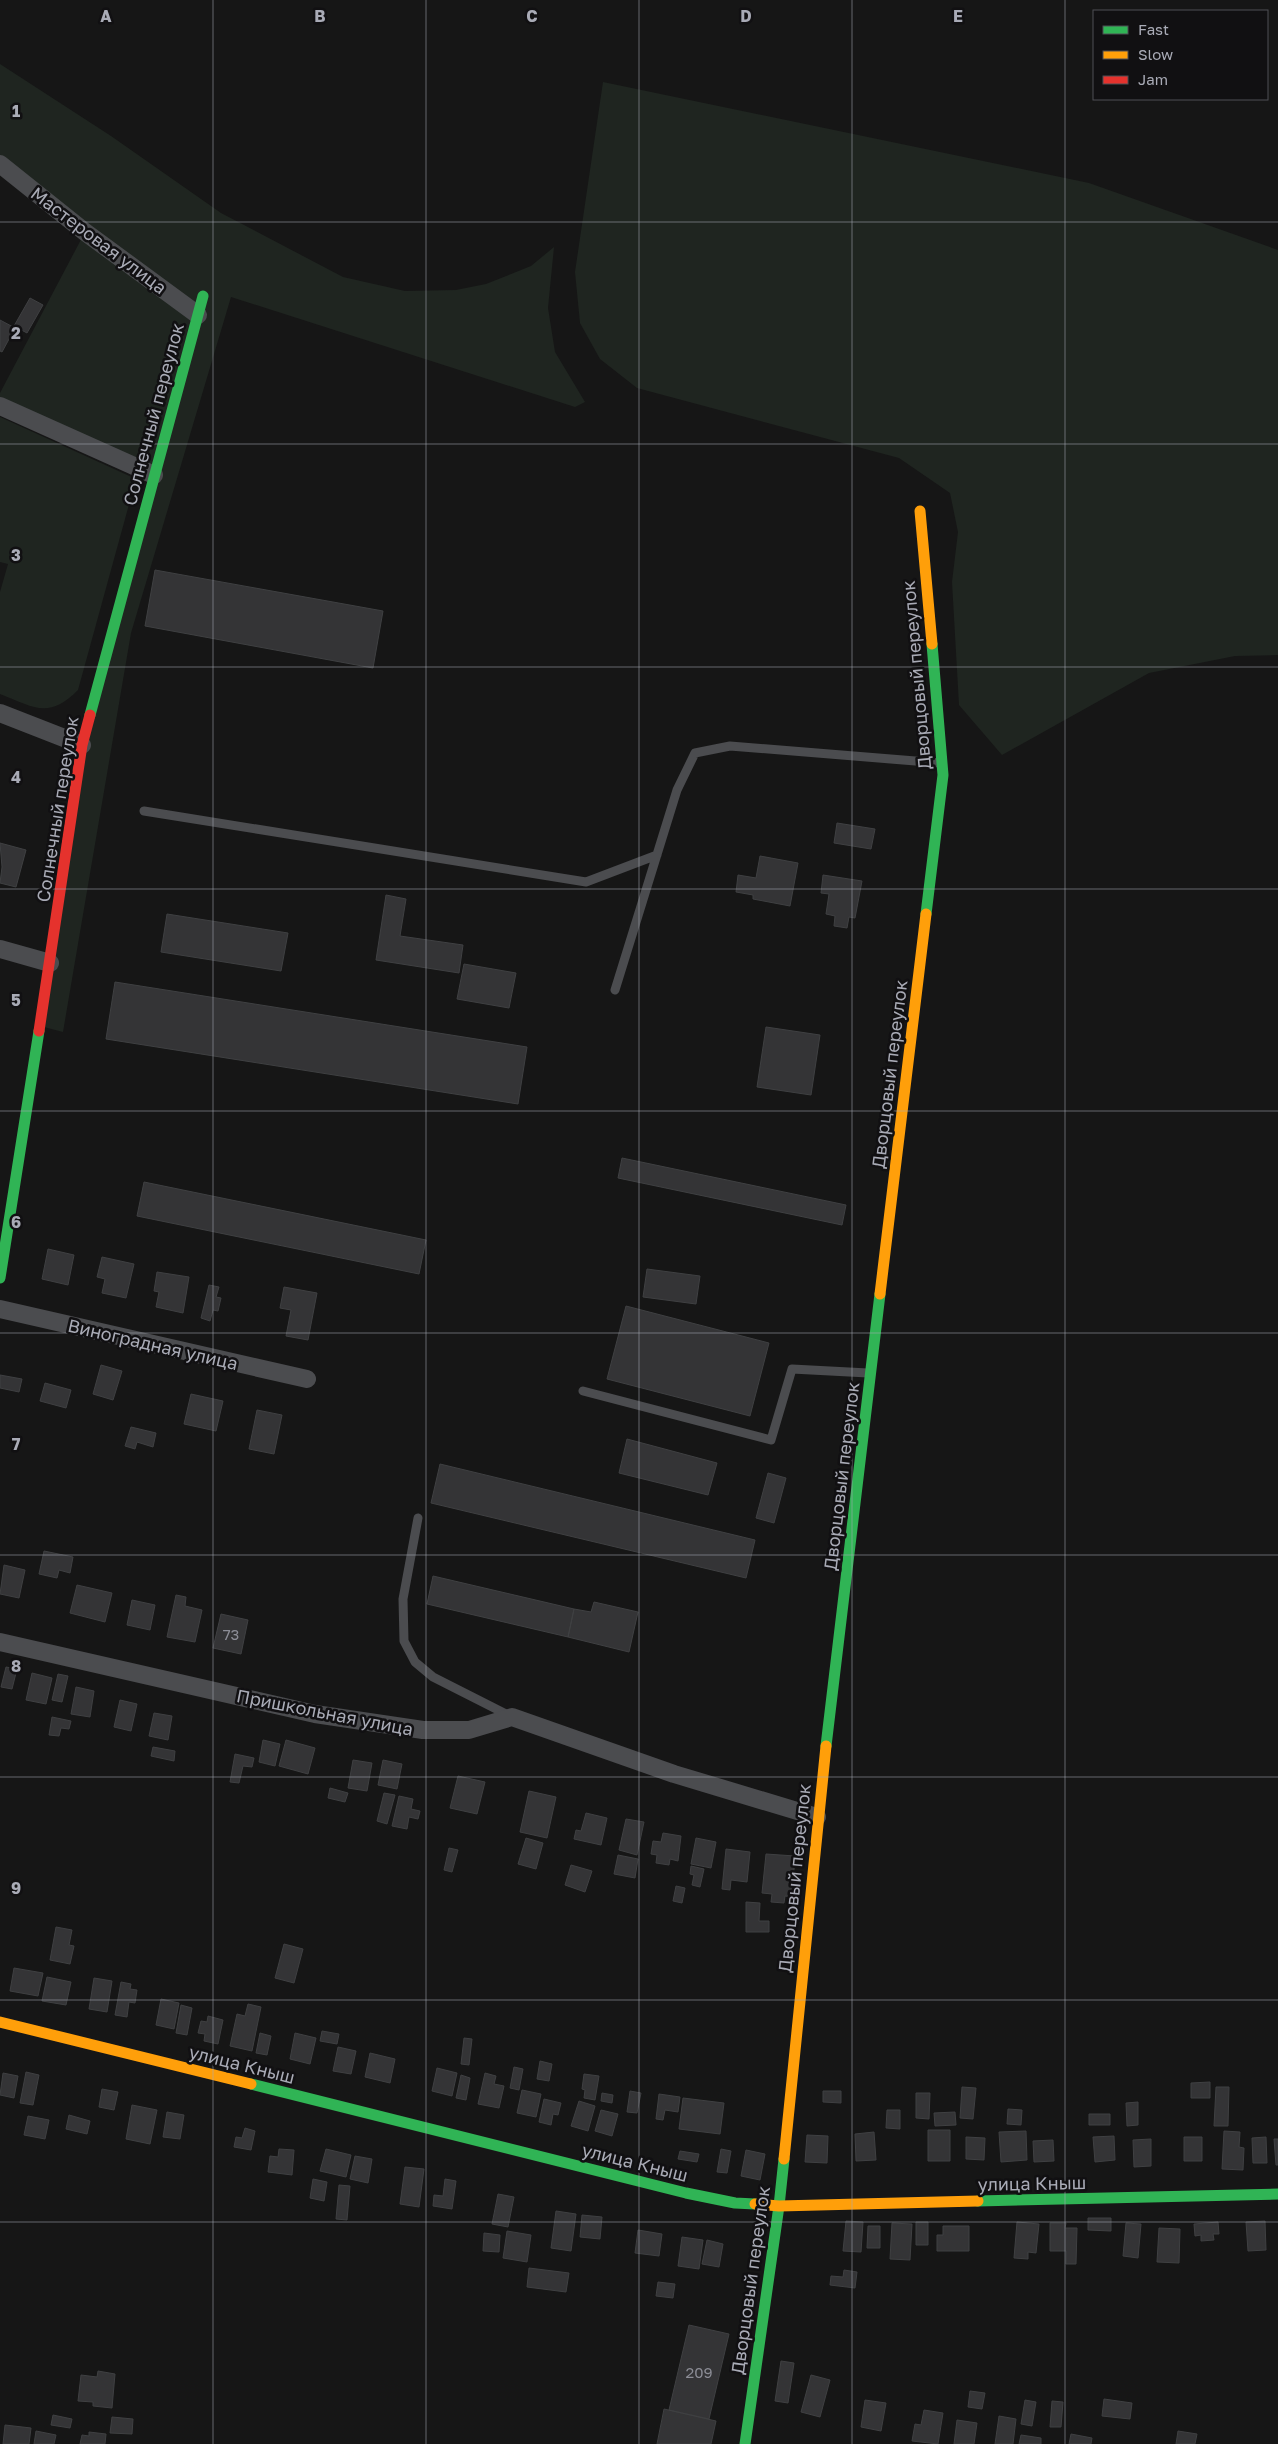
<svg xmlns="http://www.w3.org/2000/svg" width="1278" height="2444" font-family="'Golos Text',sans-serif">
  <style>
    .green { fill: #1f2520 }
    .building { fill: #343436; stroke: #3f4042 }
    .lines { fill: none; stroke-linecap: round; stroke-linejoin: round }
    .lane { stroke: #4b4c4f; stroke-width: 9 }
    .street { stroke: #4b4c4f; stroke-width: 18 }
    .fast { stroke: #30b455; stroke-width: 11 }
    .slow { stroke: #ff9f0a; stroke-width: 11 }
    .jam { stroke: #e5322d; stroke-width: 11 }
    .grid { fill: none; stroke: #a9abb6; stroke-width: 1; stroke-opacity: 0.55 }
    .labels { text-anchor: middle; dominant-baseline: central; stroke-width: 5; stroke-linejoin: round; paint-order: stroke }
    .number-label { font-size: 15px; fill: #8c8d96 }
    .street-label { font-size: 18px; fill: #a9abb6; stroke: #111012 }
    .grid-label { font-size: 16px; text-anchor: middle; font-weight: bold; fill: #a9abb6; stroke: #111012; stroke-width: 5; stroke-linejoin: round; paint-order: stroke }
  </style>
  <rect width="100%" height="100%" fill="#161616"/>
  <!-- green -->
  <path class="green" d="M0,64l111,72 110,77 122,64 62,14 51,-1 30,-6 45,-18 23,-19 -6,61 7,44 30,50 -10,5 -344,-110 -100,336 -68,399 -23,-6 42,-281 72,-269 -154,-70v-13l85,-161 -85,-68z
    M603,82l486,101 189,67v405l-43,1 -86,17 -147,82 -43,-50 -7,-123 6,-50 -8,-39 -51,-35 -262,-70 -37,-29 -20,-36 -5,-51z
    M0,417l136,62 -58,211c-30,30 -44,17 -78,4v-102l8,-28 -8,-2z"/>
  <!-- building -->
  <path class="building" d="M30,298l13,7 -16,28 -13,-7z
    M0,320l15,8 -13,24 -2,-1z
    M155,570l228,41 -10,57 -228,-42z
    M837,823l38,6 -4,20 -37,-6z
    M0,843l26,7 -10,37 -16,-4 2,-16z
    M760,856l38,7 -8,43 -37,-7v-4l-17,-3 2,-17 18,3z
    M823,875l39,6 -7,37 -6,-1 -2,11 -13,-2 1,-10 -9,-2 3,-20 -8,-1z
    M386,895l20,4 -6,37 63,9 -4,28 -83,-13z
    M167,914l121,19 -7,38 -120,-19z
    M464,964l52,9 -7,35 -52,-9z
    M115,982l412,65 -9,57 -412,-65z
    M766,1027l54,8 -9,60 -54,-8z
    M622,1158l224,47 -4,20 -224,-47z
    M144,1182l282,58 -7,34 -282,-58z
    M48,1249l26,6 -6,30 -26,-6z
    M102,1257l32,7 -8,34 -24,-5 3,-14 -8,-2z
    M647,1269l53,7 -4,28 -53,-7z
    M157,1272l32,5 -6,36 -27,-6 3,-15 -5,-1z
    M209,1285l10,2 -3,10 5,1 -3,13 -5,-1 -3,11 -9,-3z
    M284,1287l33,6 -9,47 -22,-4 5,-26 -11,-2z
    M626,1306l143,37 -19,73 -143,-37z
    M101,1365l21,6 -9,29 -20,-6z
    M0,1375l22,4 -3,13 -19,-4z
    M45,1383l26,7 -5,18 -26,-7z
    M191,1394l32,7 -7,30 -32,-7z
    M257,1410l25,5 -8,39 -25,-5z
    M131,1427l25,6 -3,14 -16,-5 -2,7 -10,-3z
    M627,1439l90,24 -9,32 -89,-22z
    M440,1464l315,76 -9,38 -315,-75z
    M768,1473l18,5 -12,45 -18,-5z
    M44,1551l29,6 -3,16 -11,-3 -2,8 -18,-4z
    M4,1565l21,5 -6,28 -19,-4z
    M433,1576l141,33 -6,28 -141,-33z
    M77,1585l35,8 -7,29 -35,-9z
    M176,1595l10,2 -1,9 17,4 -7,32 -28,-5z
    M132,1600l23,5 -5,25 -23,-5z
    M594,1602l44,10 -9,40 -61,-15 6,-28 17,3z
    M221,1614l27,6 -7,34 -28,-6z
    M6,1667l11,2 -5,20 -11,-2z
    M32,1673l20,5 -6,26 -20,-4z
    M58,1674l10,2 -6,26 -10,-2z
    M76,1687l18,4 -4,26 -19,-3z
    M120,1700l17,4 -6,27 -17,-4z
    M154,1713l18,3 -4,24 -19,-4z
    M52,1717l19,4 -2,8 -8,-1 -2,8 -10,-1z
    M263,1740l17,4 -5,22 -16,-4z
    M286,1740l29,8 -7,26 -29,-8z
    M153,1747l22,4 -1,10 -23,-5z
    M235,1754l19,4 -2,9 -9,-1 -4,17 -9,-1z
    M353,1760l19,3 -5,28 -19,-3z
    M383,1760l19,4 -5,25 -19,-4z
    M458,1776l27,6 -8,32 -27,-6z
    M330,1788l18,5 -3,9 -17,-4z
    M529,1791l27,6 -9,41 -27,-6z
    M384,1793l11,2 -8,29 -10,-3z
    M399,1796l14,3 -2,10 9,2 -2,8 -9,-2 -2,12 -15,-3z
    M586,1813l21,5 -6,27 -27,-6 2,-9 5,1z
    M626,1819l18,3 -7,33 -18,-5z
    M663,1833l18,3 -3,25 -8,-2 -1,6 -13,-2 1,-8 -6,-1 2,-13 8,1z
    M526,1838l17,5 -7,26 -18,-5z
    M696,1838l20,4 -5,26 -20,-4z
    M449,1848l9,2 -6,22 -8,-2z
    M726,1849l24,3 -3,30 -16,-2 -1,10 -8,-1z
    M766,1854l29,2 -3,41 -7,-1 -1,7 -13,-1 1,-8 -10,-1z
    M618,1855l20,4 -3,19 -21,-4z
    M571,1865l21,6 -7,21 -20,-7z
    M691,1866l13,3 -4,18 -8,-2 2,-10 -4,-1z
    M676,1886l9,2 -3,15 -9,-2z
    M746,1902l14,1 -1,18h10v11h-23z
    M56,1927l16,3 -3,15 5,1 -4,18 -20,-4z
    M284,1944l19,5 -9,34 -19,-5z
    M14,1968l29,5 -5,23 -28,-5z
    M47,1977l24,5 -5,23 -24,-4z
    M94,1978l18,3 -5,31 -18,-3z
    M121,1982l10,2 -1,5 7,1 -2,13 -6,-1 -2,15 -12,-2z
    M161,1999l18,4 -5,26 -18,-4z
    M248,2004l13,3 -9,44 -22,-5 7,-32 8,2z
    M181,2005l11,3 -5,27 -11,-2z
    M208,2016l15,4 -5,24 -14,-3 1,-7 -7,-1 3,-12 6,1z
    M322,2031l17,3 -2,10 -17,-3z
    M260,2033l11,3 -4,19 -11,-2z
    M295,2033l21,5 -6,26 -20,-5z
    M464,2038l8,1 -3,26 -8,-1z
    M338,2047l18,4 -5,23 -18,-3z
    M370,2053l25,6 -5,24 -25,-6z
    M540,2061l12,3 -3,17 -12,-2z
    M514,2067l9,2 -4,21 -9,-2z
    M437,2068l20,5 -5,23 -20,-5z
    M26,2072l13,3 -6,30 -13,-2z
    M3,2073l15,3 -4,22 -14,-3z
    M485,2073l11,3 -2,8 10,2 -5,22 -21,-4z
    M584,2074l15,2 -4,24 -11,-2 1,-8 -3,-1z
    M461,2075l9,3 -4,22 -10,-2z
    M1210,2082v16h-19v-15z
    M962,2087l14,1 -3,31 -13,-1z
    M1216,2087h13l-1,39h-14z
    M102,2089l16,3 -4,18 -15,-3z
    M522,2090l19,4 -5,23 -19,-4z
    M630,2091l11,2 -4,20 -10,-1z
    M823,2091h18v12l-18,-1z
    M602,2093l11,2 -1,8 -11,-2z
    M916,2093h14l-1,26 -13,-1z
    M659,2094l21,3 -2,15 -13,-2 -2,10 -7,-1z
    M683,2098l41,5 -4,31 -41,-5z
    M544,2099l17,4 -3,12 -5,-1 -2,11 -12,-3z
    M579,2101l16,5 -7,25 -17,-5z
    M1138,2102v23l-11,1 -1,-23z
    M132,2105l25,5 -7,34 -24,-5z
    M1008,2109l14,1 -1,15 -14,-1z
    M601,2110l17,4 -6,22 -17,-5z
    M887,2110h13v19l-14,-1z
    M167,2112l17,3 -4,24 -17,-2z
    M955,2112l1,13 -21,1 -1,-13z
    M1089,2114h21v11h-21z
    M69,2115l21,6 -3,13 -21,-5z
    M28,2116l21,4 -4,19 -21,-4z
    M245,2128l10,3 -4,19 -17,-3 2,-10 6,1z
    M928,2130h22v31h-22z
    M1026,2131l1,29 -26,2 -2,-30z
    M1224,2131l16,1 -1,15 5,1 -1,22 -21,-1z
    M874,2132l2,28 -20,1 -1,-27z
    M807,2135l21,1 -1,27 -22,-1z
    M1114,2136l1,24 -20,2 -2,-25z
    M966,2137l19,1 -1,22 -18,-1z
    M1184,2137h18v24h-18z
    M1266,2137l1,26h-14l-1,-25z
    M1151,2139v27l-17,1 -1,-27z
    M1274,2139h4v26h-2z
    M1053,2140l1,21 -20,1 -1,-21z
    M279,2149l15,1 -2,25 -24,-3 2,-16 8,1z
    M326,2149l25,6 -5,22 -26,-6z
    M721,2149l10,2 -4,22 -10,-1z
    M746,2150l19,4 -5,26 -19,-4z
    M680,2151l19,3 -2,8 -19,-3z
    M355,2156l17,3 -4,24 -18,-4z
    M405,2167l19,2 -5,38 -19,-3z
    M313,2179l14,3 -3,19 -14,-3z
    M445,2179l11,2 -4,28 -19,-3 1,-11 9,1z
    M339,2185l11,1 -3,34 -11,-1z
    M498,2194l16,3 -6,30 -16,-3z
    M556,2211l20,3 -5,37 -20,-3z
    M582,2215l20,2 -2,22 -20,-2z
    M1088,2218h23v13l-23,-1z
    M846,2221l17,1 -2,30 -18,-1z
    M1265,2221l1,29 -18,1 -2,-29z
    M916,2222h12v23h-12z
    M1017,2222l22,2 -3,29 -8,-1v7l-14,-1z
    M1218,2222l1,12h-6l1,6 -13,1v-6l-6,1 -1,-12z
    M892,2223l20,1 -2,36 -20,-1z
    M1050,2223h16l-1,5h12l-1,36h-10v-13h-16z
    M1126,2223l15,1 -3,34 -15,-2z
    M868,2226h12v22h-13z
    M943,2226h26v25h-32v-16h6z
    M1159,2228l21,1 -1,34 -22,-1z
    M638,2230l24,4 -3,22 -24,-3z
    M507,2231l24,4 -4,27 -24,-4z
    M484,2233l16,2 -1,17 -16,-1z
    M682,2237l21,3 -4,29 -21,-3z
    M707,2240l16,4 -4,23 -17,-3z
    M529,2268l40,5 -3,19 -39,-5z
    M844,2270l13,2 -2,16 -25,-3 1,-9 12,1z
    M658,2282l17,2 -2,14 -17,-2z
    M689,2325l40,9 -20,85 -40,-9z
    M781,2361l13,2 -6,40 -13,-2z
    M98,2371l17,3 -3,34 -19,-2v-4l-15,-1 3,-26 16,2z
    M811,2375l19,5 -10,37 -19,-5z
    M970,2391l15,2 -3,16 -14,-2z
    M1104,2399l28,4 -2,16 -28,-3z
    M865,2400l21,3 -5,28 -20,-4z
    M1025,2400l11,2 -4,24 -11,-2z
    M1052,2401l11,1 -2,25h-11z
    M664,2409l52,12 -5,23h-54z
    M924,2410l19,3 -5,31 -26,-3 3,-17 6,1z
    M53,2415l19,4 -2,9 -19,-3z
    M999,2416l17,3 -3,25h-18z
    M112,2417l21,2 -1,15 -22,-1z
    M957,2420l20,3 -3,21h-20z
    M5,2425l26,3 -2,16h-26z
    M36,2431l20,4 -2,9h-20z
    M1178,2431l19,3 -2,10h-19z
    M89,2432l17,2 -1,10h-25l2,-9 7,1z
    M1071,2434l21,4 -1,6h-22z
    M1021,2435l20,3v6h-22z"/>
  <g class="lines">
    <!-- lane -->
    <path class="lane" d="M144,811l442,71 71,-27
      M615,990l62,-200 18,-37 35,-7 210,17
      M583,1391l188,49 21,-71 76,4
      M418,1518l-15,81 1,42 11,21 18,15 77,39"/>
    <!-- street -->
    <path class="street" d="M0,164l85,68 113,83
      M0,406l154,69
      M0,713l82,32
      M0,949l50,14
      M0,1309l307,70
      M0,1642l315,72 108,16h46l43,-13 162,57 143,43"/>
    <!-- fast -->
    <path class="fast" d="M90,715l113,-419
      M926,914l17,-139 -11,-131
      M0,1278l39,-247
      M826,1746l54,-452
      M251,2084l435,109 49,10 20,1
      M978,2201l300,-7
      M745,2444l34,-238 5,-47"/>
    <!-- slow -->
    <path class="slow" d="M920,511l12,133
      M880,1294l46,-380
      M0,2022l251,62
      M784,2159l42,-413
      M755,2204l24,2 199,-5"/>
    <!-- jam -->
    <path class="jam" d="M39,1031l43,-286 8,-30"/>
  </g>
  <!-- grid -->
  <path class="grid" d="M213,0v2444M426,0v2444M639,0v2444M852,0v2444M1065,0v2444M0,222h1278M0,444h1278M0,667h1278M0,889h1278M0,1111h1278M0,1333h1278M0,1555h1278M0,1777h1278M0,2000h1278M0,2222h1278"/>
  <g class="labels">
    <!-- number labels -->
    <g class="number-label">
      <text x="231" y="1634">73</text>
      <text x="699" y="2372">209</text>
    </g>
    <!-- street labels -->
    <g class="street-label">
      <text transform="translate(99 240) rotate(37)">Мастеровая улица</text>
      <text transform="translate(153 414) rotate(-75)">Солнечный переулок</text>
      <text transform="translate(916 675) rotate(-95)">Дворцовый переулок</text>
      <text transform="translate(57 809) rotate(-81)">Солнечный переулок</text>
      <text transform="translate(889 1074) rotate(-83)">Дворцовый переулок</text>
      <text transform="translate(153 1344) rotate(13)">Виноградная улица</text>
      <text transform="translate(841 1476) rotate(-83)">Дворцовый переулок</text>
      <text transform="translate(325 1712) rotate(11)">Пришкольная улица</text>
      <text transform="translate(794 1878) rotate(-84)">Дворцовый переулок</text>
      <text transform="translate(242 2064) rotate(14)">улица Кныш</text>
      <text transform="translate(635 2162) rotate(14)">улица Кныш</text>
      <text transform="translate(1032 2183) rotate(-1)">улица Кныш</text>
      <text transform="translate(750 2280) rotate(-82)">Дворцовый переулок</text>
    </g>
  </g>
  <g class="grid-label">
    <text x="106" y="22">A</text>
    <text x="320" y="22">B</text>
    <text x="532" y="22">C</text>
    <text x="746" y="22">D</text>
    <text x="958" y="22">E</text>
    <text x="16" y="117">1</text>
    <text x="16" y="339">2</text>
    <text x="16" y="561">3</text>
    <text x="16" y="783">4</text>
    <text x="16" y="1006">5</text>
    <text x="16" y="1228">6</text>
    <text x="16" y="1450">7</text>
    <text x="16" y="1672">8</text>
    <text x="16" y="1894">9</text>
  </g>
  <!-- legend -->
  <rect x="1093" y="10" width="175" height="90" fill="#111012" stroke="#4e4e54"/>
  <rect x="1103" y="26" width="25" height="8" fill="#30b455" stroke="#4e4e54"/>
  <text x="1138" y="35" font-size="15" fill="#a9abb6">Fast</text>
  <rect x="1103" y="51" width="25" height="8" fill="#ff9f0a" stroke="#4e4e54"/>
  <text x="1138" y="60" font-size="15" fill="#a9abb6">Slow</text>
  <rect x="1103" y="76" width="25" height="8" fill="#e5322d" stroke="#4e4e54"/>
  <text x="1138" y="85" font-size="15" fill="#a9abb6">Jam</text>
</svg>
